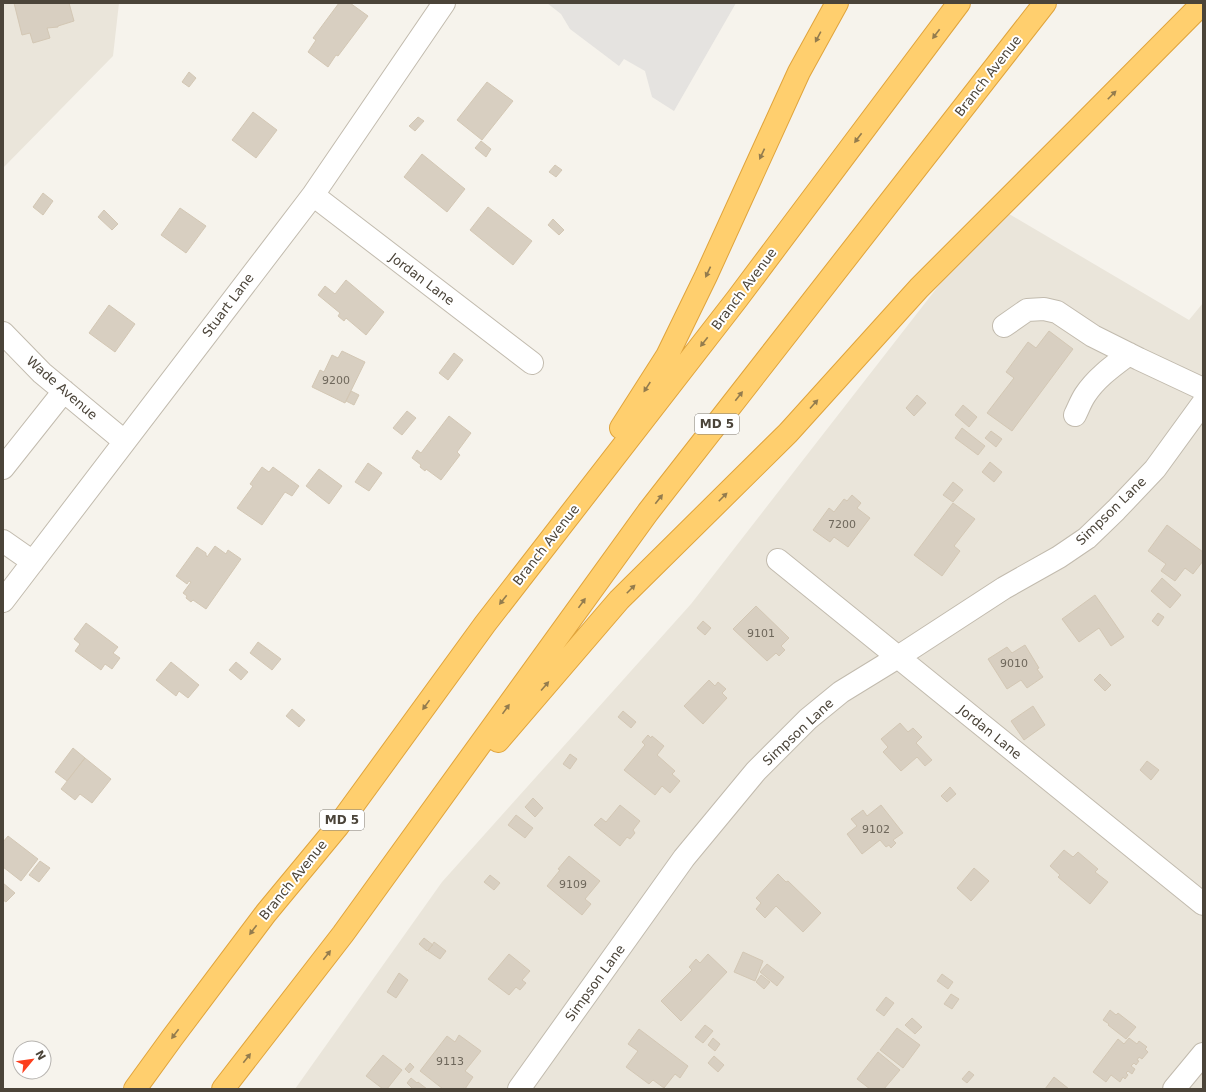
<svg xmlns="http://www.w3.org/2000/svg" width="1206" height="1092" font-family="'DejaVu Sans',sans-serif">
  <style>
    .residential { fill: #eae5da }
    .parking { fill: #e5e3e0 }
    .building { fill: #d8cfc1; stroke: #d3c7b4 }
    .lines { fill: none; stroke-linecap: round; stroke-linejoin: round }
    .minor-casing { stroke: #c2bbae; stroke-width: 24 }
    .highway-casing { stroke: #e0a43c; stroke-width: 24 }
    .minor { stroke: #fff; stroke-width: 22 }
    .highway { stroke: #ffcf6e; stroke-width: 22 }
    .oneway { fill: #937c4e }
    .labels { text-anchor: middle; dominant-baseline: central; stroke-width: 4; stroke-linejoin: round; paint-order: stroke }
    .number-label { font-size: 11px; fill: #6e675b }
    .shield { fill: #fff; stroke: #817c74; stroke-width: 1 }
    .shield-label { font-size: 12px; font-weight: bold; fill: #4b4439 }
    .street-label { font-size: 13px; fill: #4b4439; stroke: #fff }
  </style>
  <rect width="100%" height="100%" fill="#f6f3ec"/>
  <!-- residential -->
  <path class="residential" d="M3,3h116l-6,53 -110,112z
    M999,208l190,112 14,-17v786h-908l147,-207 249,-278z"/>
  <!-- parking -->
  <path class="parking" d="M547,3h189l-62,108 -22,-14 -7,-26 -21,-12 -5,7 -49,-37 -9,-15z"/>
  <!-- building -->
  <path class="building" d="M14,3h55l5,18 -16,5v1l-11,1 3,10 -17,5 -3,-10 -8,2z
    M339,3h11l18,13 -30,40 -2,-1 -8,12 -20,-15 8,-12 -3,-2z
    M189,72l7,6 -7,9 -7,-5z
    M487,82l26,19 -31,39 -25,-20z
    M253,112l24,18 -21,28 -24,-18z
    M418,117l6,4 -9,10 -6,-5z
    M481,141l10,8 -5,8 -11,-9z
    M422,154l43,35 -18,23 -43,-35z
    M555,165l7,5 -6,7 -7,-5z
    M43,193l10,8 -10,14 -10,-8z
    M488,207l44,34 -19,24 -43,-35z
    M180,208l26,18 -20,27 -25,-18z
    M104,210l14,14 -6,6 -14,-13z
    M553,219l11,11 -5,5 -11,-10z
    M346,280l38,32 -18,23 -20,-17 -2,3 -6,-5 2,-3 -22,-18 7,-9 10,8z
    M109,305l26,19 -20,28 -26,-19z
    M1049,331l24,18 -61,82 -25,-18 27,-35 -8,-6 22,-30 8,6z
    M342,351l23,11 -20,41 -33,-16 8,-17 4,2 8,-17 6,3z
    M454,353l9,7 -15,20 -9,-7z
    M351,391l8,4 -5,10 -8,-4z
    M917,395l9,8 -12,13 -8,-8z
    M963,405l14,12 -8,10 -14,-12z
    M407,411l9,7 -14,17 -9,-7z
    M449,416l22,17 -14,19 3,3 -19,25 -15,-11 -1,2 -5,-4 1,-2 -9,-7 5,-8 4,3z
    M962,428l23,18 -7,9 -23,-17z
    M991,431l11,8 -6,8 -11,-9z
    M990,462l12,10 -8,10 -12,-10z
    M368,463l14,10 -13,18 -14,-9z
    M262,467l7,5 4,-5 26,19 -7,10 -7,-4 -23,33 -25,-17 16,-22 -3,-2z
    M319,469l23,17 -13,18 -23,-18z
    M953,482l10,8 -10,12 -10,-7z
    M852,495l9,8 -4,5 13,10 -22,29 -14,-10 -4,5 -17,-12 16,-22 5,4 10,-13 3,2z
    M953,503l22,16 -21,27 6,5 -18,25 -28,-21z
    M1167,525l36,27v9l-10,13 -8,-6 -10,13 -14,-10 5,-7 -18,-13z
    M215,546l11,8 2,-4 13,9 -35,50 -13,-9 -2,2 -5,-4 1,-2 -4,-3 8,-11 -2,-1 -2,3 -11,-8 21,-29 9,6v2l1,2z
    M1162,578l19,17 -11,13 -19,-17z
    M1095,595l29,42 -13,9 -12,-18 -20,14 -17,-23z
    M756,606l33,32 -8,8 4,4 -6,6 -3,-3 -9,8 -34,-32z
    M1158,613l6,4 -6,9 -6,-5z
    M703,621l8,7 -6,7 -8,-7z
    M86,623l32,24 -5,6 7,5 -8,11 -7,-5 -4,6 -26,-19 5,-7 -6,-5z
    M258,642l23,17 -9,11 -22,-17z
    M1025,645l14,23 -2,1 6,8 -16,11 -6,-8 -14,9 -19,-30 19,-12 5,6z
    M171,662l28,23 -11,13 -9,-7 -3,5 -20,-16z
    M236,662l12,10 -7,8 -12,-10z
    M1100,674l11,11 -6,6 -11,-11z
    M709,680l6,6 3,-4 8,7 -4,4 5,5 -24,26 -19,-18z
    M1033,706l12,19 -21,15 -13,-19z
    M292,709l13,11 -6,7 -13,-11z
    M623,711l13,11 -5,6 -13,-11z
    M900,723l8,9 5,-4 9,9 -6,6 16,17 -7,6 -8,-9 -16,14 -18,-19 5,-5 -7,-8z
    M648,735l3,3 1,-2 12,10 -7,9 18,16 -3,3 8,7 -10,12 -8,-7 -7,9 -31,-25 21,-25 -3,-3z
    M73,748l12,10 -18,23 -12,-9z
    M570,754l7,5 -7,10 -7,-5z
    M85,758l26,21 -19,24 -12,-9 -5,6 -14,-11z
    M1147,761l12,9 -8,10 -11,-10z
    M950,787l6,7 -9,8 -6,-6z
    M533,798l10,10 -8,9 -10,-10z
    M620,805l20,16 -7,9 2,3 -5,6 -3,-2 -7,9 -26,-21 7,-7 5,4z
    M881,805l22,28 -10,7 3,3 -5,5 -2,-3 -3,2 -6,-7 -18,14 -15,-20 10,-8 -6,-7 12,-9 4,6z
    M516,815l17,13 -8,10 -17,-13z
    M8,836l30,23 -17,22 -18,-14v-25z
    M1064,850l9,7 5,-5 20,17 -3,3 13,10 -18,22 -32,-27 2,-2 -10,-9z
    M569,856l31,25 -15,18 6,5 -9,11 -35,-29 13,-16 -2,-1z
    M40,861l10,7 -11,14 -10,-7z
    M974,868l15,13 -18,20 -14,-13z
    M778,874l8,8 2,-1 33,32 -18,19 -27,-26 -11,12 -9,-9 5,-6 -5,-5z
    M490,875l10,8 -6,7 -10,-8z
    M3,883l12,10 -9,9 -3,-2z
    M424,938l9,7 -6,6 -8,-7z
    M434,942l12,9 -6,8 -12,-8z
    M743,952l20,9 -8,20 -21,-9z
    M509,954l21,17 -8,9 4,3 -6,7 -4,-3 -7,8 -21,-16z
    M708,954l19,18 -46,49 -20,-20 31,-31 -3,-3 7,-8 4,4z
    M767,964l17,13 -7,9 -17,-14z
    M399,973l9,7 -12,18 -9,-6z
    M942,974l11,8 -5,7 -11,-8z
    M761,975l9,7 -6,7 -8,-7z
    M951,994l8,5 -7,10 -8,-5z
    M886,997l8,6 -10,13 -8,-6z
    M1110,1010l6,5 2,-2 18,14 -10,12 -18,-14 1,-1 -6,-4z
    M912,1018l10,9 -7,7 -10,-9z
    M705,1025l8,6 -10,12 -8,-6z
    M897,1028l23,17 -17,23 -23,-18z
    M639,1029l49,37 -8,12 -5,-4 -11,14 -11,-8 -4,4 -23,-17 12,-16 -10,-7z
    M459,1035l22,16 -16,20 8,6 -8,12 -2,-1 -1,1h-19l-23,-18 27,-35 8,6z
    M713,1038l7,6 -5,7 -7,-6z
    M1129,1038l8,6 2,-3 8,6 -2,2 3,3 -6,7 -3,-2 -2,3 2,1 -3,4 -2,-2 -3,3 4,3 -3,5 -4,-3 -2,2 2,2 -3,4 -2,-2 -3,5 -9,-7 -5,7 -13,-10 25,-33 6,5z
    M878,1052l22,18 -16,19h-14l-13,-10z
    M383,1055l19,15 -15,19h-4l-17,-13z
    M714,1056l10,9 -6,7 -10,-9z
    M410,1063l4,4 -5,6 -4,-4z
    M969,1071l5,4 -7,8 -5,-4z
    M1054,1077l15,12h-24z
    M411,1078l6,5 1,-1 9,7h-14l-6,-6z"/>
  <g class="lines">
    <defs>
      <path id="minor" d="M313,195l219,168
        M1004,326l23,-16 17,-1 13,3 36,24 46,23 64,30
        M3,333l39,40 82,68
        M1075,415c3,-6 6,-14 10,-20 11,-17 28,-29 44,-41
        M3,468l61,-77
        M3,541l30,21
        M778,560l425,344
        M3,601l310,-406 131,-192
        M519,1089l165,-231 72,-87 52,-52 33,-27 57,-35 106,-69 55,-31 28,-19 29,-28 39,-41 48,-66
        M1174,1089l29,-35"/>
      <path id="highway" d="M621,428l46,-72 39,-80 93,-204 38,-69
        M498,741l121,-141 169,-167 131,-145 162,-162 122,-123
        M135,1089l37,-51 94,-125 72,-87 147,-202 252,-325 222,-296
        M223,1089l120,-155 305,-422 397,-509"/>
    </defs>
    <!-- minor casing -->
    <use href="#minor" class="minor-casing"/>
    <!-- highway casing -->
    <use href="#highway" class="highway-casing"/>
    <!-- minor -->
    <use href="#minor" class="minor"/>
    <!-- highway -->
    <use href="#highway" class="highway"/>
  </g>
  <!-- one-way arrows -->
  <defs><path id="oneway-solid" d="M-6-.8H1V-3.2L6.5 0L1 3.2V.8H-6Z"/></defs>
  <g class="oneway">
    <use href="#oneway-solid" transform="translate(936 34) rotate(127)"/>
    <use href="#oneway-solid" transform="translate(818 37) rotate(118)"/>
    <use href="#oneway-solid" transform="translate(1112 95) rotate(-45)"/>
    <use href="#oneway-solid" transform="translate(858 138) rotate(127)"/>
    <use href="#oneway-solid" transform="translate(762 154) rotate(115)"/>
    <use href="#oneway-solid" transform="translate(708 272) rotate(115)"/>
    <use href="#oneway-solid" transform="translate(704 342) rotate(128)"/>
    <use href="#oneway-solid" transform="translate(647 387) rotate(123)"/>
    <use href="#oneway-solid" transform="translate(739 396) rotate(-52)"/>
    <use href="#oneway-solid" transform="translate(814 404) rotate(-48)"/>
    <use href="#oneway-solid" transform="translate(723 497) rotate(-45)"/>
    <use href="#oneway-solid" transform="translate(659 499) rotate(-52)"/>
    <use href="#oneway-solid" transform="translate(631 589) rotate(-45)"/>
    <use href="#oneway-solid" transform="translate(503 600) rotate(128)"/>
    <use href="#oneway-solid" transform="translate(582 603) rotate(-54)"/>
    <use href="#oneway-solid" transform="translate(545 686) rotate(-49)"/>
    <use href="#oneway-solid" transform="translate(426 705) rotate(126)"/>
    <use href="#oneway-solid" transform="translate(506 709) rotate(-54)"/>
    <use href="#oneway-solid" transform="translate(253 930) rotate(127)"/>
    <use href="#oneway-solid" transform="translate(327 955) rotate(-52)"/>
    <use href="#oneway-solid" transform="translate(175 1034) rotate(127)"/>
    <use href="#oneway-solid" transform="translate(247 1058) rotate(-52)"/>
  </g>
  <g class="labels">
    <!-- number labels -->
    <g class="number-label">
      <text x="336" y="380">9200</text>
      <text x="842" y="524">7200</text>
      <text x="761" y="633">9101</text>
      <text x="1014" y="663">9010</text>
      <text x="876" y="829">9102</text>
      <text x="573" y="884">9109</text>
      <text x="450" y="1061">9113</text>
    </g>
    <!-- shield labels -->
    <g class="shield">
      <rect x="695" y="414" width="44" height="20" rx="3"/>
      <rect x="320" y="810" width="44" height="20" rx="3"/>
    </g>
    <g class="shield-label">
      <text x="717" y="424">MD 5</text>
      <text x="342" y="820">MD 5</text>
    </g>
    <!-- street labels -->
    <g class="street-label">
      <text transform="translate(988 76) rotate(-52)">Branch Avenue</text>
      <text transform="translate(422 279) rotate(37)">Jordan Lane</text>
      <text transform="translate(744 289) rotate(-53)">Branch Avenue</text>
      <text transform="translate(228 305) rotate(-53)">Stuart Lane</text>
      <text transform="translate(62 388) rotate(41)">Wade Avenue</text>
      <text transform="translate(1111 511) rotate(-44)">Simpson Lane</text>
      <text transform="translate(546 545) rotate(-52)">Branch Avenue</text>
      <text transform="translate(798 732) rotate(-43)">Simpson Lane</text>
      <text transform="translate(990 732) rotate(39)">Jordan Lane</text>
      <text transform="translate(293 880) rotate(-51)">Branch Avenue</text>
      <text transform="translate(595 983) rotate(-54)">Simpson Lane</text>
    </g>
  </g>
  <!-- border -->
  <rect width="1206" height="1092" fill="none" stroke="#4b4439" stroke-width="8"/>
  <!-- north arrow -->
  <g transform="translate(32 1060) rotate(61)"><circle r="19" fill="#ffffff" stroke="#b7b4b0"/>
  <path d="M0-3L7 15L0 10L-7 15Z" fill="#fc3f1d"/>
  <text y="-6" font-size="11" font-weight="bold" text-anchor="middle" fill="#4b4439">N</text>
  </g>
</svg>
